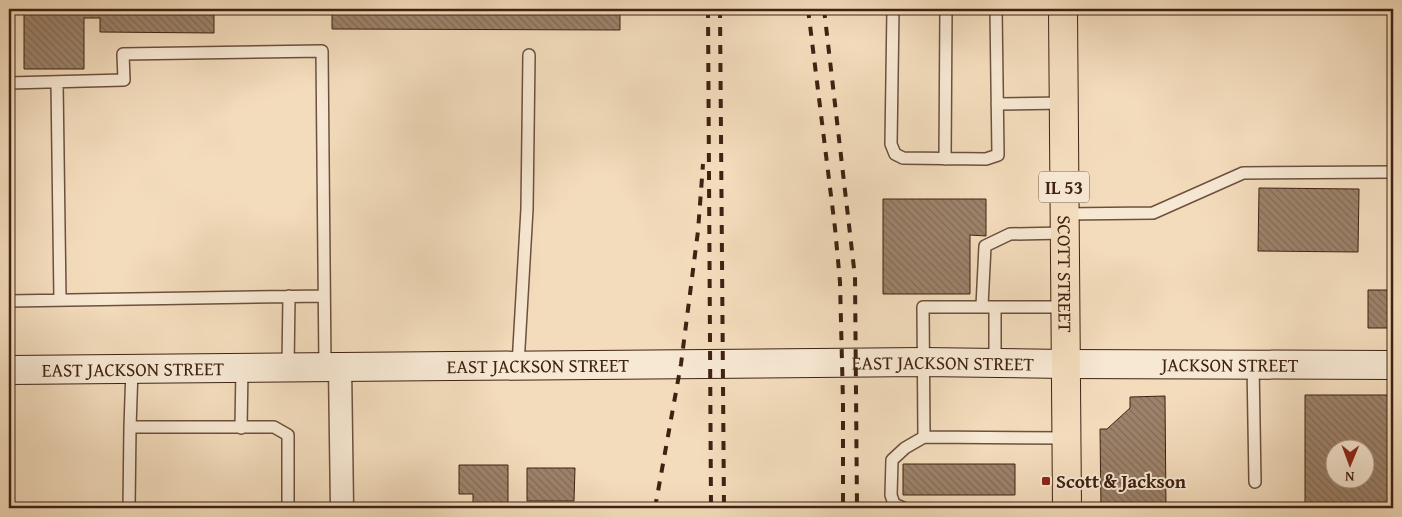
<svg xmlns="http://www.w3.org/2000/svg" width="1402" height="517" font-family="'Gentium Book Plus',serif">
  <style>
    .building { fill: url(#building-back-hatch); stroke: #402213; fill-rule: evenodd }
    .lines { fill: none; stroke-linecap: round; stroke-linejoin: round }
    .lane-casing { stroke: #6d503d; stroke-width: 14 }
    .street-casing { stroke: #6d503d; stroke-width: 25 }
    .secondary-casing { stroke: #402213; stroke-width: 30 }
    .primary-casing { stroke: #402213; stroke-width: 30 }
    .lane { stroke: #f7e8d3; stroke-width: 11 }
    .street { stroke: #f7e8d3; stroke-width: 22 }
    .secondary { stroke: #f7e8d3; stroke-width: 28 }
    .primary { stroke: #f3dcbc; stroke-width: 28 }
    .rail { stroke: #402213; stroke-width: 4; stroke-dasharray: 9 9; stroke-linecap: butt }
    .poi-dot { fill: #8f2418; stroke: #f7e8d3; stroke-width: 2 }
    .labels { text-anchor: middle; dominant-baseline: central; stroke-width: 4; stroke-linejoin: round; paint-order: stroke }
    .shield { fill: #f7e8d3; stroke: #775d4d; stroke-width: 1 }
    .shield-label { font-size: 18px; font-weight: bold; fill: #402213 }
    .street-label { font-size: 19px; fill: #402213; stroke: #f7e8d3 }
    .poi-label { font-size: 19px; font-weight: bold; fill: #402213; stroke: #f7e8d3; text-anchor: start }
  </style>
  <defs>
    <pattern id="building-back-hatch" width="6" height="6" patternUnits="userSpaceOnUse" patternTransform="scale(1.25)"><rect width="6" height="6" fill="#9d836b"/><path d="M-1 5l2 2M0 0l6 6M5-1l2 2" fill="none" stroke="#816b57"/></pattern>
  </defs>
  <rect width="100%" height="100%" fill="#f3dcbc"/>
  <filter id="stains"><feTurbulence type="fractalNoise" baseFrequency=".004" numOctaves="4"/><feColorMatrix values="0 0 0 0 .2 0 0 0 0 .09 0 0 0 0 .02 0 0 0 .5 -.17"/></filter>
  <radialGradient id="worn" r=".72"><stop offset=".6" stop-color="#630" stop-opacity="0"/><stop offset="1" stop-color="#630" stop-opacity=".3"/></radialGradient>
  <!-- building -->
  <path class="building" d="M24,9h190v24l-114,-1v-14h-16v51h-60z
    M332,9h288v21l-288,-1z
    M1259,188l100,1 -1,63 -100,-1z
    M883,199h103v37l-16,-1v59h-87z
    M1368,290h25v38h-25z
    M1305,395h88v113h-88zM1334,450h30v30h-30z
    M1165,396l1,112h-65l-1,-79h7l23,-21v-11z
    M903,464h112v31h-112z
    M459,465h49v41h-35v-12h-14z
    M527,468h48l-1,33h-47z"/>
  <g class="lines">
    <defs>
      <path id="lane" d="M893,9l-2,135 4,10 8,4 83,1 12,-4 -2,-146
        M57,82l3,218
        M9,83l115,-3 -1,-26 199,-3 3,316
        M997,104l67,-1
        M945,159l1,-150
        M1065,214l88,-1 90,-40 150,-1
        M9,301l315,-5
        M982,306l3,-60 25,-12 55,-1
        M1065,307h-142l1,130 142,1
        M995,363v-56
        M1253,364l2,118
        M518,365l9,-156 2,-154
        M288,367l1,-71
        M132,369l-2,58h144l14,8v73
        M241,428l1,-60
        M129,508l1,-81
        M903,508l-9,-4 -3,-9 1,-35 13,-12 19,-11"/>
      <path id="street" d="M340,367l2,141"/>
      <g id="secondary">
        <path id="s1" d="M9,370l914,-8 143,2 327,1"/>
      </g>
      <g id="primary">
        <path id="s2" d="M1063,9l4,499"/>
      </g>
    </defs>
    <!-- lane casing -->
    <use href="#lane" class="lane-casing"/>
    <!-- street casing -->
    <use href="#street" class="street-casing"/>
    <!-- secondary casing -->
    <use href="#secondary" class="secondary-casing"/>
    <!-- primary casing -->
    <use href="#primary" class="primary-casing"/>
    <!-- lane -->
    <use href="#lane" class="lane"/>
    <!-- street -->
    <use href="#street" class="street"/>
    <!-- secondary -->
    <use href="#secondary" class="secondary"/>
    <!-- primary -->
    <use href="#primary" class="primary"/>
    <!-- rail -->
    <path class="rail" d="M708,9l3,499
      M720,9l4,499
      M808,9l27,219 5,54 3,120v106
      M824,9l31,268 2,231
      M655,508l26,-144 17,-133 5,-67"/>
  </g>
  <!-- markers -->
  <rect class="poi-dot" x="1041" y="476" width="10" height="10" rx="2.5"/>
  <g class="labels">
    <!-- shield labels -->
    <rect class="shield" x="1039" y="171.5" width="50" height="31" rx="4"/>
    <g class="shield-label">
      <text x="1064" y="187">IL 53</text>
    </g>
    <!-- street labels -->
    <g class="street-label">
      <text stroke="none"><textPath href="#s2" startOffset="265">SCOTT STREET</textPath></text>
      <text stroke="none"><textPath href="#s1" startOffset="934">EAST JACKSON STREET</textPath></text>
      <text stroke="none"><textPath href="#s1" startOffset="1221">JACKSON STREET</textPath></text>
      <text stroke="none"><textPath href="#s1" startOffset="529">EAST JACKSON STREET</textPath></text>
      <text stroke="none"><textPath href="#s1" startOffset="124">EAST JACKSON STREET</textPath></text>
    </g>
    <!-- poi labels -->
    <g class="poi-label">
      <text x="1056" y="481">Scott &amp; Jackson</text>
    </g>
  </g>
  <!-- margin -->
  <rect width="1402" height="517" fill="none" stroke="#f3dcbc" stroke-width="30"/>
  <rect x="10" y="10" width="1382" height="497" fill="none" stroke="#402213" stroke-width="2.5"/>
  <rect x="15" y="15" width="1372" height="487" fill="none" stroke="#402213"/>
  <!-- north arrow -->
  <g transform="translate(1350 464) rotate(181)"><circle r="24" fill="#f7e8d3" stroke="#ae9986"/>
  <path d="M0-4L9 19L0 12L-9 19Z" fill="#8f2418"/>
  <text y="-8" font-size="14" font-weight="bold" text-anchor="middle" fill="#402213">N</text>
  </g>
  <rect width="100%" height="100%" filter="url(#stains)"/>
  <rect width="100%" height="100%" fill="url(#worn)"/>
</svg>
